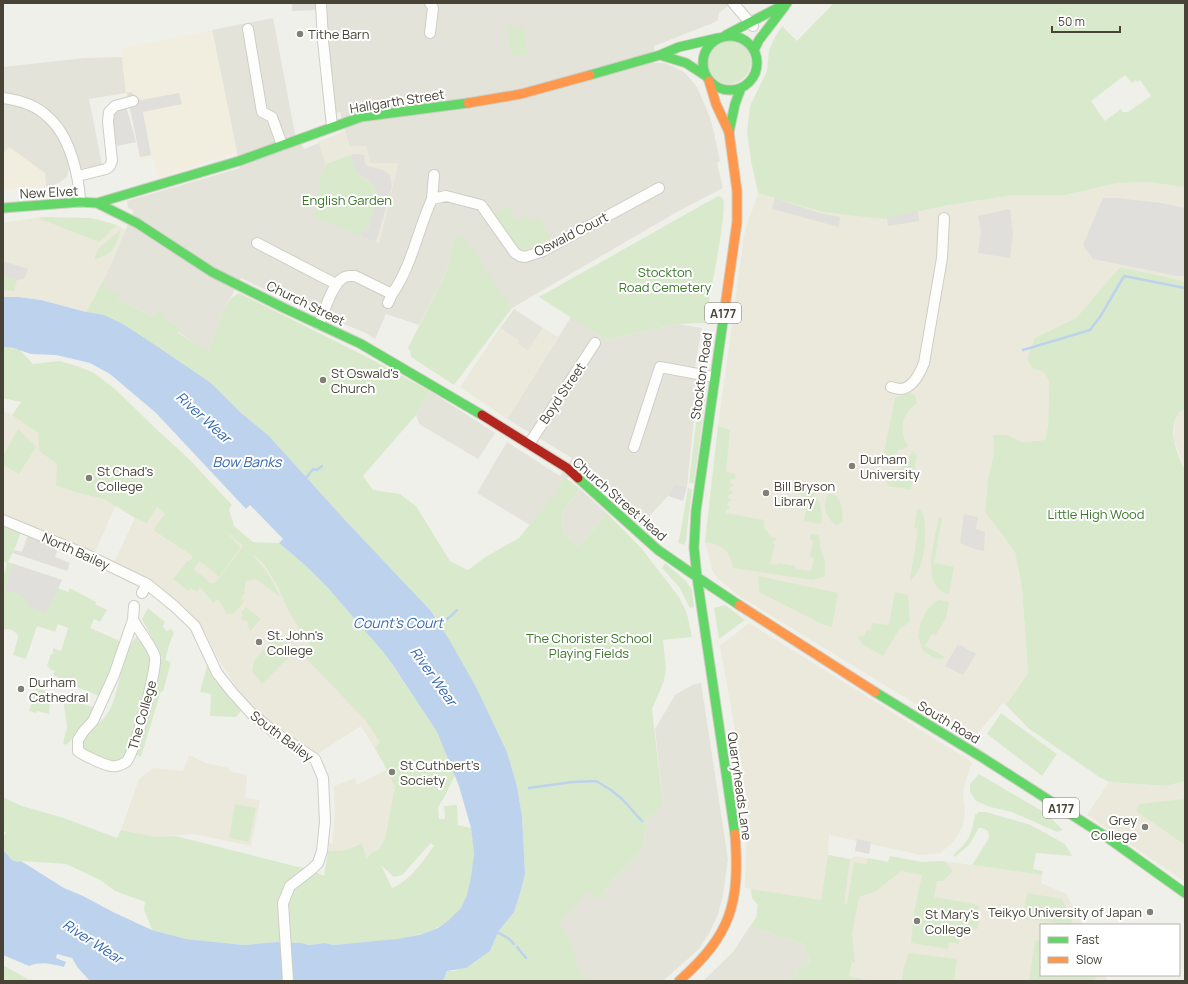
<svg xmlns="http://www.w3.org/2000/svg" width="1188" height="984" font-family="Manrope,sans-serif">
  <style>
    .residential { fill: #e4e3d9 }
    .commercial { fill: #f2eedf }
    .industrial { fill: #e0dfd9 }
    .education { fill: #ebe9db }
    .green { fill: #d9eacc; fill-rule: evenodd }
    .parking { fill: #e0dfdb }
    .water { fill: #bdd3ed }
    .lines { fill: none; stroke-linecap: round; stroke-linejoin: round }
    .stream { stroke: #bdd3ed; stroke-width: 2.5 }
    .street-casing { stroke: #cecec8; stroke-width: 12 }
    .fast-casing { stroke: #cfcec2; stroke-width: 11 }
    .slow-casing { stroke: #cfcec2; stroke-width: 11 }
    .jam-casing { stroke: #cfcec2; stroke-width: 11 }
    .street { stroke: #fdfdfc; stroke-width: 10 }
    .fast { stroke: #63d668; stroke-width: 9 }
    .slow { stroke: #ff974d; stroke-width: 9 }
    .jam { stroke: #b3261e; stroke-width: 9 }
    .poi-dot { fill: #828076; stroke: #fff; stroke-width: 1.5 }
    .labels { text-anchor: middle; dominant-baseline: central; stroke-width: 4; stroke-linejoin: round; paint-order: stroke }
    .shield { fill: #fff; stroke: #7e7b73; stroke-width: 1 }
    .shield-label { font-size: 12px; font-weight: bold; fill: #474337 }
    .poi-label { font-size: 13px; fill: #474337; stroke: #fff; text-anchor: start }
    .street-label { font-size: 13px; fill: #474337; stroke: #fff }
    .park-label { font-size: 13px; fill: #3d762c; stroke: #fff }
    .water-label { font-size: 14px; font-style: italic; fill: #3468af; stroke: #fff }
  </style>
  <rect width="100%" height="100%" fill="#f0f0eb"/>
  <!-- residential -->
  <path class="residential" d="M324,3h408l-13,10 -1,7 -5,3 -59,23v17h11l17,8 3,2 12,14 10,23 5,14 8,37 -3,2 6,25 -46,24 -165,96 -57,-72 -8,34 -28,55 -33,-11 -11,25 -9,-6 -64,-26 -61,-29 -17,32 -16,43 -30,-21 3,-4 -17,-9 -6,-9 -5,6 -36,-16 -11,-12 -1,-11 29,-66 -6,-3 -1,-7 113,-33 -28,-138 61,-12 22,116 9,15 15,-6 7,21 -6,15 41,57 18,7 19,-80h-28l-21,-17 -9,-34 -7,2z
    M122,57l4,36 -37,6 13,66 -18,3 -15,1 -2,8 -8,6 -13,4 -2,-14 -35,-26 -6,7v-87l81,-9z
    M514,309l29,19 -15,23 -11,-7 2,-3 -19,-13z
    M571,317l35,23 72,-16 24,4 -7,39 -24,-4 -1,12 28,4 -11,108 -13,-3 -6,12 -26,28 -29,-30 -37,-29 -41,63 -58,-35 30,-51 53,34 12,-18 -65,-39z
    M430,391l65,42 -17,26 -59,-35 -3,-9z
    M580,489l27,24 -28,34 -16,-14 -1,-21z
    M701,683l27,176 -5,36 -5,19 -8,18 -11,17 -36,32h-134l45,-33 -16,-25 31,-33 9,10 16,-22 29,-30 4,-29 16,-15 -8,-75 20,-34 17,-10z
    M750,926l53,18 7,17 -21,20h-86l30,-29z"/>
  <!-- commercial -->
  <path class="commercial" d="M212,30l25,122 -78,26 -6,-21 -13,3 -14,-67 -5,-45z
    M9,147l36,26 1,14 -43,3v-36z"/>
  <!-- industrial -->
  <path class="industrial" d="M28,535l30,14 -3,8 15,6 -3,8 -54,-18 1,-3 8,2z"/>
  <!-- education -->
  <path class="education" d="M344,130l5,16h18l3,17h28l-19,80 -65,-27 6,-37 6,-15 -8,-22 22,-9z
    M1147,182l38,5v94l-65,-14 -44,51 -41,21 -2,30 11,3 5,9 -1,46 -3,13 -23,2 -8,-3 -21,1 1,13 -6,26 -3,33 30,40 7,37 6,84 -22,32 -3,-2 -30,36 -234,-143 -21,-17 -6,-9 -7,-28 13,-116 26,-190 4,-16 3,-6 7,-21 64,19 121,-6 71,-11h52l51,-12z
    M41,217l57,2 19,6 9,5 -21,47 -19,35 -45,-12 -22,-3h-16v-74z
    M500,328l19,13 -1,3 10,6 15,-22 15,9 -51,82 -47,-32z
    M77,366l17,7 22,17 40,39 32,29 -31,49 8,7 27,40 8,6 25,-30 18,16 10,6 1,3 9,8 14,22 11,25 84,100 33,76 -11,91 -14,-13 -13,-6 -5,-15 -8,5 -9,3h-17l1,-8 3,1 2,-18 1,-13 -1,-27 21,-8 2,7 30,-16 -26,-43 -44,28 -48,-32 -14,-12 -15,-17 -24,-38 -10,-21 -14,-17 -44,-39 -34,-16 21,-44 -19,-13 -22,49 -91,-40v-103l9,4z
    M1185,410v59l-11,-29 1,-18 3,-8 4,-3z
    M749,623l223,139 -6,18 -3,13 2,18 -2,15 -9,15 -14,12 -19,2 -92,-20 -1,20 22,4 5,-3 33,6 2,-6 32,6 22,-1 98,14 -1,8 25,11 17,31h-42v50h65l1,6h-281l-16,-20 -7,-17 -53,-18 6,-8 2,-13 -6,-7 -1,-9 -6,-1 3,-84 -28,-158z
    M189,755l17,8 23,5v3l18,4 -2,23 15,2 -9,46 -57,-12 -38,3 -35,-7 18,-51 14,-11 30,3z
    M1185,781v101l-98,-67 22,-33 57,4z"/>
  <!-- green -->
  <path class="green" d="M831,3h354v184l-38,-5 -30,1 -51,12h-52l-71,11 -59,13 -62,-7 -64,-19 -7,-32 -4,-30 3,-25 17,-35 2,-21 6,-13 7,-11 15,15 35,-36zM1125,75l7,8 3,-3 2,2 3,-2 11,16 -23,16h-5l-2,-3 -16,12 -14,-20z
    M508,27h16l3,28 -16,1z
    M707 62a22 22 0 1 1 44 0a22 22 0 1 1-44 0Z
    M348,156h3c2,5 4,14 7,17 10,10 14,7 20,21l-10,36 -6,1 -1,5 -47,-20 6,-37 6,-15z
    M718,196c3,1 4,1 5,3 5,11 -15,106 -18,124l-27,1 -72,16 -67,-43z
    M508,206l8,15 10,-6 4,7 9,-5 11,21 -23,11 -8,-1 -26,-34z
    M41,217l49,1 27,7 -18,17 -59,-23z
    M120,230c0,6 -5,19 -11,23 -4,3 -10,5 -15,7l4,-11z
    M455,235l10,3 47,70 -58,77 -43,-28 -1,-6 -2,-3 39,-78z
    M1120,267l65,14v129c-11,1 -13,21 -11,30 1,7 7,23 11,29v312l-19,5 -57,-4 -10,-5 -71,-49 -22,-23 22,-32 -6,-84 -7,-37 -30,-40 3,-33 6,-26 -1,-18h13l16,7 23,-2 3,-13 1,-46 -5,-9 -11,-3 -6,-10 8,-21 41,-20z
    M3,275l14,5 -3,11 -11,-1z
    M105,277l1,11 13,5 -2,7 36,16 5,-6 7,5 -1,4 17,9 -3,5 30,19 16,-42 7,-12 8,-5 128,64 63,34 -14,24 -53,61 10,14 27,4 16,12 34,55 18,9 19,-14 32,-18 47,-60 14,11 -18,23 1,21 16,14 28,-34 35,36 37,48 8,17 5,23 -29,3 3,28 -2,13 -12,28 11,96 -16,14 -4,29 -29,30 -16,22 -9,-9 -30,32 15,25 2,19 13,14h-146l4,-10h8l35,-20 8,-19 16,-20 6,-18 5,-20 -3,-58 -5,-30 -10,-34 -67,-128 -9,-13 -86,-91 -76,-84 -29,-24 -154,-100z
    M3,347l17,3 13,14 26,-3 18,5 17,7 22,17 40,39 32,29 44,47 -3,4 5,17 19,16 26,1 27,23 22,22 56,65 53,79 18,43 -11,23 -6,9 1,12h6l-1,-13 13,-1 1,20 13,3c1,9 3,18 3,27 -1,17 -4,39 -13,53 -24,35 -89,33 -127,37l-9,-2 -16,2 -7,-2 -25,-1 -33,3 -58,-6 -34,-9 -8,-20 1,-8 -30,-11 -15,-11 -34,-16 -45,-3 -4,1 -5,-2 -7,-8h-2v-13l3,-7 -3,-1v-34l19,9 42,12 53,20 4,-8 35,7 20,-1 122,31 9,1 17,8 4,-25c13,0 23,-1 34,-8l5,15 4,-5 8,-4 6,-10 10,-52 -8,-17 -12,-22 5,-6 -15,-22 -60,-63 7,-8 -24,-39 -11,-25 -14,-22 -10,-8v-2v3c12,11 21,26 27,41l-24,-18 -10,2 -2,13 -3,4 3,3 -10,13h-7l-9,-15 -5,4 -13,-16 -3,5 -7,-4 -2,3 -15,-12 15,-19 1,2 4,-6 -40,-26 12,-16 -8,-7 -10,16 -12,-5 -31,-19 -26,-6 -22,-8 1,-21 -18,-13 -1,-18 -26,-18 9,-13 -18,-4zM224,530l19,16 -24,32 -5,5h-4l-10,-10h-3l-3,-4 6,-8 19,16 21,-29v-2zM431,843l3,3c-12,16 -23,34 -42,42l-11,-23 13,12 8,-2z
    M701,379l7,1 -14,103h-5z
    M909,393l6,2 2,8c-15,11 -19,27 -9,43l-5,3h-4c-3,5 -4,6 -9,6l-2,4 -6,4 13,-65z
    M718,426l12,4 -4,42 10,2 -1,5h-4l-1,4 3,1v3l-3,-1 -1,5h3v3h-3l-1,4 3,1v3l-3,-1 -1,5h3l-1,3h-3v4l38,7 -1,6 8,11 5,1v2h-2l-1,4h2l-5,20 7,1v-2l18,3v3l16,2 3,-13 -4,-1 3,-17 -3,-1 1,-5 8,1 2,15 4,11v15l-12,4 -80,-12c-2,-16 -11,-24 -28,-26z
    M18,429l18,18 -17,27 -16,-9v-9z
    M913,451l4,4 -6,35 -22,-4 -3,-3 4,-5 4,-1c1,-6 3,-6 7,-9 2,-6 4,-6 8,-9v-3z
    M800,484l9,2c9,12 15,23 12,38l-17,-3 3,-17 -8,-12z
    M688,488l4,1 -6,52 -2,4 -6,-2 3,-13z
    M829,493c13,2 15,18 13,29l-6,3c-10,-6 -15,-22 -7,-32z
    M917,509l4,1c1,3 3,6 3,9 3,14 1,54 -14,61l8,-51 -4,-1z
    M939,517l3,1 -8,45 20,4 -5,27c-30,-6 -14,-56 -10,-77z
    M3,526l18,6 -7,18 -6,12 54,18 -4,8 10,4 2,-4 26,14 -1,2 12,6 -7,12 -6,-3 -4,9 30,13 -19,56 -41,-17v-2l-7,-3 2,-4 -6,-2v-2l-2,-1 4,-12h2v-6l8,3 7,-23 -10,-4 -3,8 -18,-6 -11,33 -13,-4 4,-14 1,-6c-5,-5 -8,-7 -15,-5v-59l2,1 2,-9 -4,-2z
    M665,563l21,18 6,9 2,17 -4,1 -11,-21 -17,-19z
    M758,576l80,17 -6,34 -8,-2 -65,-33z
    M895,592l13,3 2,27 -10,6 -17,28 -20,-11 -5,-8 7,-2 1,-5 5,1 1,-8 17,2z
    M940,600l9,2 -3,16 -10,17 -4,-1 -7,12 20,11c-8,5 -15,-2 -22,-6l-5,-14 3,-15 5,-10 8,-10z
    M725,605l20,15 -26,19 -5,-31z
    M246,607l15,12 -11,12 -3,-5 2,-2 -3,-4 -3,1 -2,-4 2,-2 -2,-3z
    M148,608l17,14 -2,4 3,5 5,-2 3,4 -4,9 -5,18 6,2 -8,30 -2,-1 -20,66 -6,-3 27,-97 -20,-38z
    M278,634l17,17 -33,33 -10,-13 2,-10 2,-3z
    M138,636l14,21v6l-27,94 -9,6c-8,-2 -33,-9 -34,-19 0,-8 20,-22 25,-30 10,-15 13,-41 18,-58 2,-7 7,-13 11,-19z
    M208,662l7,19 27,25 -1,5 -5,6 -26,-1 1,-22 -11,-2z
    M36,688l9,3 5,12 -1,11 -12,-3 -1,2 -7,-2z
    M69,700l24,7 2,4c-5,8 -11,13 -17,20 -4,4 -7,11 -12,14l-3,-2 4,-16 -3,-22z
    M1001,713l56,41 -15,22 -55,-42z
    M979,774l68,40 16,16 -6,2 -45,-20 -22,-5 -14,-6 -6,-9v-8z
    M1185,799v46l-49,-34 3,-7z
    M235,804l21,4 -7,34 -20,-4z
    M979,812h7l45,13 34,19 7,12 -36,-3 -3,16 10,2 -1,4 -70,-10 17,-27 -1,-7 -6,-3h-3l-10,17 -14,12 -2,-2c16,-14 18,-19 22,-40z
    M828,855l22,4 -6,44 3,1 7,-42 12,2 2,-6 20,4 2,-6 32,6 22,-1 9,10 -10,10h-6l-3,16 45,8 -1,24 -16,-2 -3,17 -10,-2 -1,7 -37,-6 3,-31 8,-37 -21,-4 -25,20 -17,6 -7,37 3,28h-3l-3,14 22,5h-82l21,-20 -7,-17 -53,-18 6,-8 2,-13 -6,-7 -1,-9 70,11z
    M1027,893l35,6 10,23 -1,3 -48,-7z
    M1035,940l6,1v34h56l-3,6h-65z
    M909,953l48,6 -3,22h-52l1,-11z
    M3,965l28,16h-28z"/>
  <!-- parking -->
  <path class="parking" d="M292,3h24v7l-24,1z
    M131,92l10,8 38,-7 3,11 -39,8 8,43 -11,2 -13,-64z
    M125,102l11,40 -19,4 -8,-34z
    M352,154l12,1 1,8 3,3 15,4 7,5 2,12 -16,55 -15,-6 1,-5 6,-1 10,-36 -4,-8 -6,-6 -11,-7 -6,-17z
    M775,198l44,15 21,4 -1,10 -67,-18z
    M1103,198h14l44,5 24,5v68h-8l-84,-17 -10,-14z
    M1010,209l3,25 -3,24 -32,-5 3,-22 -3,-15z
    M918,211l1,10 -31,5 -1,-8z
    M3,261l25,8 -4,10 -7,1 -14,-5z
    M674,484l13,3 -4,14 -15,-5z
    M964,514l14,3 -2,12 9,3 -1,19 -10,-2 -14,-6z
    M13,564l49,16 -16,33 -17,-6 -4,-9 -10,-6 -5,-1 -6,3z
    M958,644l18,10 -13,21 -18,-9z
    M857,839l14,3 -2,12 -14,-3z"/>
  <!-- water -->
  <path class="water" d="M3,297h16l22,3 45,12 18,3 19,9 32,21 56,38 29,29 29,24 76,84 86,91 19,30 26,46 31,65 10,34 5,30 3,58 -5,20 -6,18 -16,20 -8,19 -24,17 -19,3 -4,10h-353l-12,-13 -6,-10 -15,-4 -1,4 10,4 -2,5c-13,-3 -22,-6 -35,-1l-26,-11v-102l2,-1 7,8 5,2 4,-1 43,27 19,8 32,17 37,17 34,9 58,6 33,-3 25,1 7,2 16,-2 9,2 63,-6 22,-4 19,-7 11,-8 12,-12 6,-13 4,-18 3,-23 -3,-26 -12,-42 -22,-54 -45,-68 -8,-11 -56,-65 -22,-22 -27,-23 4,-4 -33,-34 -4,4 -90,-96 -46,-39 -20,-11 -34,-8 -25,-1 -18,-6 -10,-1z"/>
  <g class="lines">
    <!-- stream -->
    <path class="stream" d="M1023,350l67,-20 10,-13 24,-41 61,12
      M306,478l7,-9 4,1 5,-4
      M438,626l14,-11 5,-5
      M529,788l43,-6 24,-1 15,9 11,9 20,22
      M495,931l13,7 6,6
      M517,947l9,11"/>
    <defs>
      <path id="street" d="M321,3l2,38 9,85
        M430,3l3,5 -3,25
        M733,3l20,23
        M248,29l14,83 10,5 10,28
        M3,98c16,2 33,7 45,19 22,19 31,58 32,85
        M78,176l28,-7 4,-3 2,-5 -4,-39 1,-10 6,-6 18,-5
        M432,199l2,-24
        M257,243l79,41
        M388,303l4,-9
        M319,324c5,-12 13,-40 24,-46 4,-3 7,-2 12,-2l37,18c20,-28 26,-65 40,-95l14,-3 35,9 34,48 5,3 5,1 18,-6 116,-63
        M891,387c3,1 7,2 10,2 12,-1 19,-16 23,-26l18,-105 2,-40
        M529,444l66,-101
        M634,447l26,-80 54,10
        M3,520l82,34 62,30 27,22 21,20 22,47 15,19 19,21 23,19 41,27 8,19 2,44 -3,29 -4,12 -6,6 -22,17 -7,17 5,78
        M142,593l5,-9
        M133,620c5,9 20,28 22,37 2,12 -21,99 -29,105 -4,3 -11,5 -15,4 -7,-1 -28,-11 -33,-15v-11l5,-8 10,-11 21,-46 19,-55 1,-14"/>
      <path id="fast" d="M726,35l61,-32
        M703 63a27 27 0 1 1 54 0a27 27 0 1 1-54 0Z
        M754,50l5,-10 26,-34
        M660,55l26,8 20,13
        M590,75l70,-20 19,-8 39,-9
        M729,132l6,-28 6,-16
        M97,203l40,20 75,49 72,36 77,36 121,71
        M3,208l77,-6 17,1 142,-42 122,-44 107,-14
        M724,314l-28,197 -2,37 3,29 42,28
        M578,478l80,72 39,27 38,257
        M875,692l108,66 125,80 77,55"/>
      <path id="slow" d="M709,81l7,23 13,28 8,59v31l-13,92
        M468,103l53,-9 69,-19
        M739,605l136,87
        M679,981c53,-47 61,-78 56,-147"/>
      <path id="jam" d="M482,415l85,53 11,10"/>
    </defs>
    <!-- street casing -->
    <use href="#street" class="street-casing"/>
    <!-- fast casing -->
    <use href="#fast" class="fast-casing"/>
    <!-- slow casing -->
    <use href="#slow" class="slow-casing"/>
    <!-- jam casing -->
    <use href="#jam" class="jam-casing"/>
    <!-- street -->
    <use href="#street" class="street"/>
    <!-- fast -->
    <use href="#fast" class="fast"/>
    <!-- slow -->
    <use href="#slow" class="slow"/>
    <!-- jam -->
    <use href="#jam" class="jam"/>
  </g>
  <!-- markers -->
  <g class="poi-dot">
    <circle cx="300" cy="34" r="4"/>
    <circle cx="323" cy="380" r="4"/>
    <circle cx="852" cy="466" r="4"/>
    <circle cx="89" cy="478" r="4"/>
    <circle cx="766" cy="493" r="4"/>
    <circle cx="259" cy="642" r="4"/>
    <circle cx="21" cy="689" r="4"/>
    <circle cx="392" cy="772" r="4"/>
    <circle cx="1145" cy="827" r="4"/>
    <circle cx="1150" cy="912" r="4"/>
    <circle cx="917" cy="921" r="4"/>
  </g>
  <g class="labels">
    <!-- shield labels -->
    <g class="shield">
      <rect x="705" y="303" width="36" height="20" rx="3"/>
      <rect x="1043" y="798" width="36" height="20" rx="3"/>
    </g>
    <g class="shield-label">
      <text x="723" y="313">A177</text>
      <text x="1061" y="808">A177</text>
    </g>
    <!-- poi labels -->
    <g class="poi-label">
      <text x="308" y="34">Tithe Barn</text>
      <text x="331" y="373">St Oswald's<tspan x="331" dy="15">Church</tspan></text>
      <text x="860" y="459">Durham<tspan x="860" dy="15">University</tspan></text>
      <text x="97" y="471">St Chad's<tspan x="97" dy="15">College</tspan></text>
      <text x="774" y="486">Bill Bryson<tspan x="774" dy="15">Library</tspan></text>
      <text x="267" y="635">St. John's<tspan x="267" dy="15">College</tspan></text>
      <text x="29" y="682">Durham<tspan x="29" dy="15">Cathedral</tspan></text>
      <text x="400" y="765">St Cuthbert's<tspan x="400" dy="15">Society</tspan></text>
      <text x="1137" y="820" text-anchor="end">Grey<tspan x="1137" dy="15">College</tspan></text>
      <text x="1142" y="912" text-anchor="end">Teikyo University of Japan</text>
      <text x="925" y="914">St Mary's<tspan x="925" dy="15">College</tspan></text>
    </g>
    <!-- street labels -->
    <g class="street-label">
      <text transform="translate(397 101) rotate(-9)">Hallgarth Street</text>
      <text transform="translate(49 192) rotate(-3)">New Elvet</text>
      <text transform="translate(571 234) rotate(-27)">Oswald Court</text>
      <text transform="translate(306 303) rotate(26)">Church Street</text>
      <text transform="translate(701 376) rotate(-82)">Stockton Road</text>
      <text transform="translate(562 393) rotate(-56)">Boyd Street</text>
      <text transform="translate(620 499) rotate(41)">Church Street Head</text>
      <text transform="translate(76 551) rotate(24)">North Bailey</text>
      <text transform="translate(142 715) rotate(-74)">The College</text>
      <text transform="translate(949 722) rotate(31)">South Road</text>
      <text transform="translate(282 736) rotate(37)">South Bailey</text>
      <text transform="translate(740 786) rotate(82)">Quarryheads Lane</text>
    </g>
    <!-- park labels -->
    <g class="park-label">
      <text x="347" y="200">English Garden</text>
      <text x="665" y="272">Stockton<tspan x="665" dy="15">Road Cemetery</tspan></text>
      <text x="1096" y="514">Little High Wood</text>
      <text x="589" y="638">The Chorister School<tspan x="589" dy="15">Playing Fields</tspan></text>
    </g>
    <!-- water labels -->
    <g class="water-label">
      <text transform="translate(204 417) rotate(42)">River Wear</text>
      <text x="247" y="461">Bow Banks</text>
      <text x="398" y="622">Count's Court</text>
      <text transform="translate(434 676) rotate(54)">River Wear</text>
      <text transform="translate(93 941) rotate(33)">River Wear</text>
    </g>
  </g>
  <!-- border -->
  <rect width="1188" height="984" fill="none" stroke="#474337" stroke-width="8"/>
  <!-- legend -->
  <rect x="1040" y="924" width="140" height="52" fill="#ffffff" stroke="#b5b4af"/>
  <rect x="1048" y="937" width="20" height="6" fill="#63d668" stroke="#b5b4af"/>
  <text x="1076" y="944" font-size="12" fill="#474337">Fast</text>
  <rect x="1048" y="957" width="20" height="6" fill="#ff974d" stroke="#b5b4af"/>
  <text x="1076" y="964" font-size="12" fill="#474337">Slow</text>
  <!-- scale -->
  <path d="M1052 26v6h68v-6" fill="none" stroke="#474337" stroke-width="2"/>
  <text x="1058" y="26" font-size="12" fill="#474337" stroke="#ffffff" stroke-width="3" paint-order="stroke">50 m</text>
</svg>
